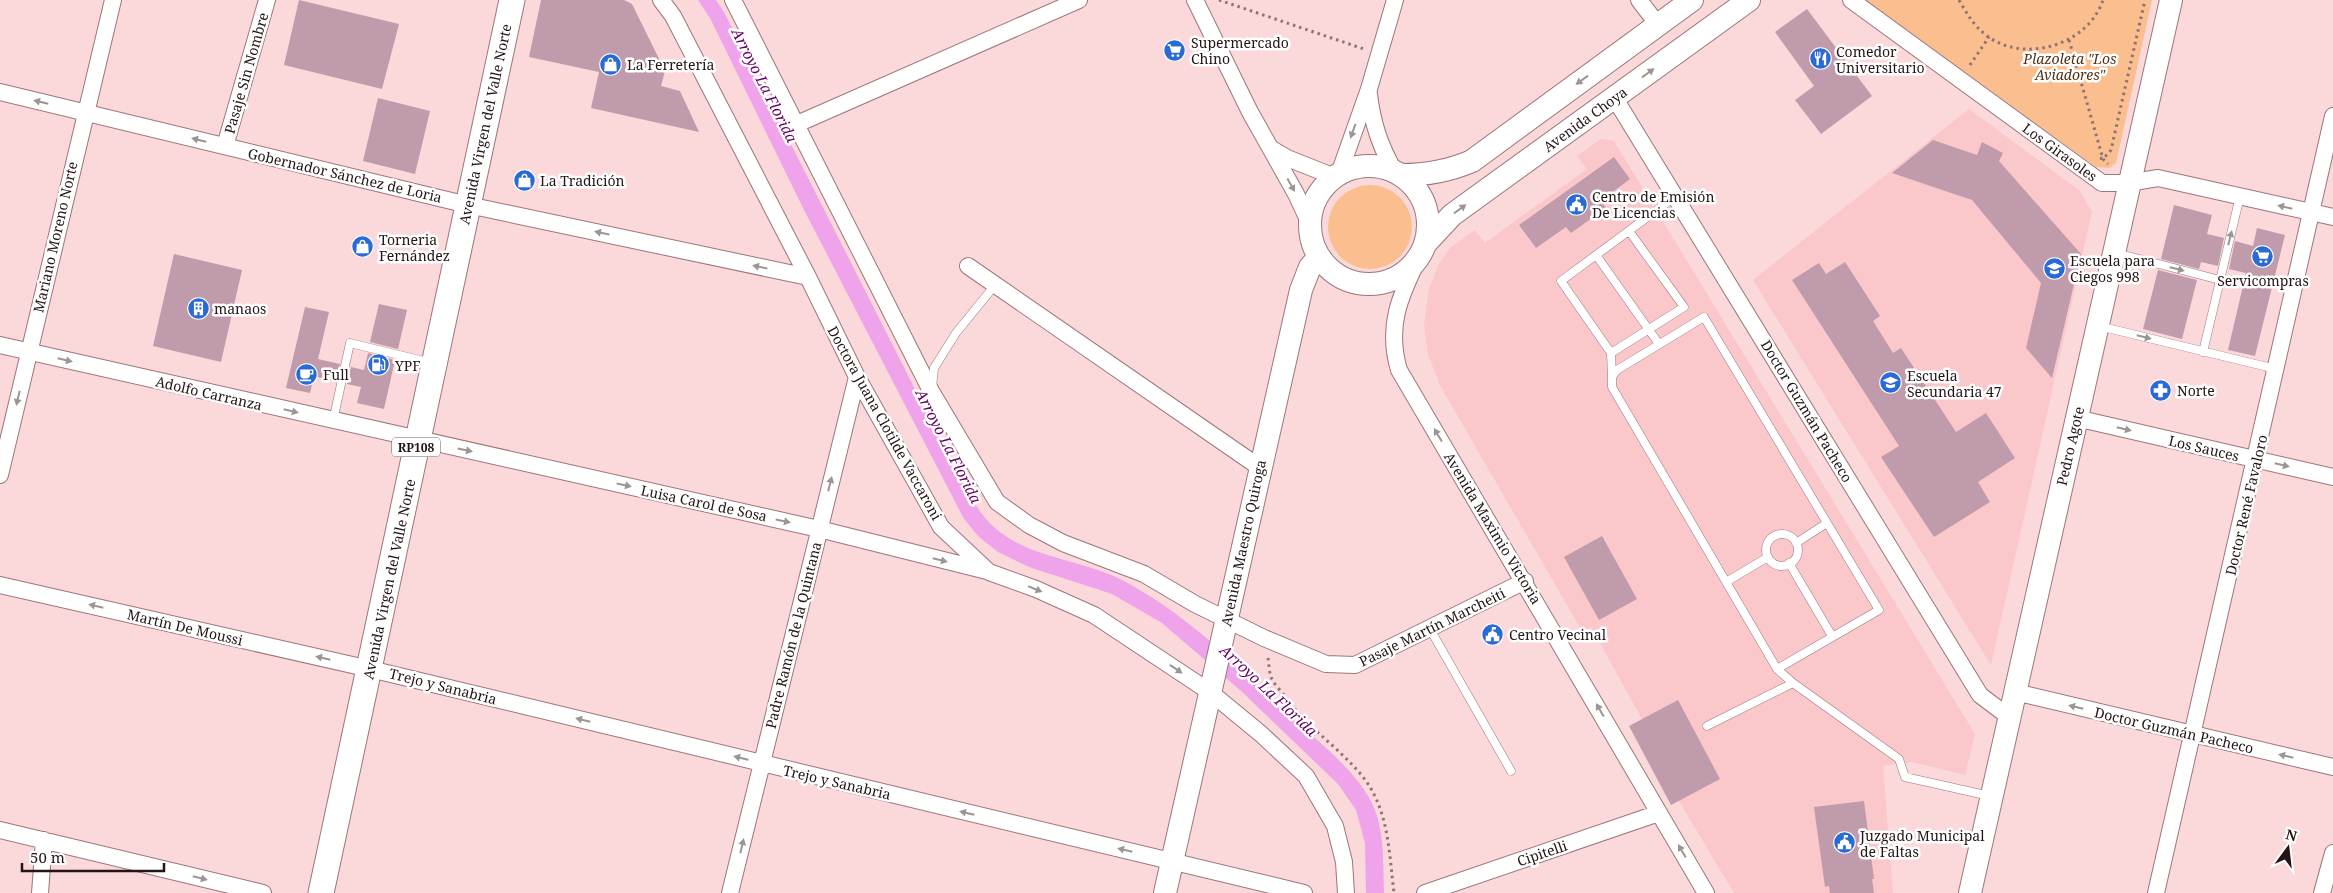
<svg xmlns="http://www.w3.org/2000/svg" width="2333" height="893" font-family="'Noto Serif',serif">
  <style>
    .built { fill: #fac7cb }
    .green { fill: #fabe8f }
    .water { fill: #efa3eb }
    .building { fill: #c09bab }
    .lines { fill: none; stroke-linecap: round; stroke-linejoin: round }
    .service-casing { stroke: #9c7678; stroke-width: 9 }
    .minor-casing { stroke: #9c7678; stroke-width: 18 }
    .secondary-casing { stroke: #9c7678; stroke-width: 24 }
    .primary-casing { stroke: #9c7678; stroke-width: 27 }
    .path { stroke: #8c7476; stroke-width: 3; stroke-dasharray: 2.5 4; stroke-linecap: butt }
    .service { stroke: #fff; stroke-width: 8 }
    .minor { stroke: #fff; stroke-width: 16 }
    .secondary { stroke: #fff; stroke-width: 22 }
    .primary { stroke: #fff; stroke-width: 25 }
    .oneway { fill: #9c9596 }
    .labels { text-anchor: middle; dominant-baseline: central; stroke-width: 5; stroke-linejoin: round; paint-order: stroke }
    .shield { fill: #fff; stroke: #655a5c; stroke-width: 1 }
    .shield-label { font-size: 12px; font-weight: bold; fill: #231416 }
    .poi-label { font-size: 14px; fill: #231416; stroke: #fff; text-anchor: start }
    .park-label { font-size: 14px; font-style: italic; fill: #523215; stroke: #fff }
    .street-label { font-size: 14px; fill: #231416; stroke: #fff }
    .water-label { font-size: 15px; font-style: italic; fill: #620362; stroke: #fff }
  </style>
  <rect width="100%" height="100%" fill="#fbd8da"/>
  <!-- built -->
  <path class="built" d="M1969,109l111,82 12,21 -101,453 -238,-385z
    M1601,139l13,2 361,593 -10,41 -53,-13 -29,4 10,127h-159l-55,-92 -37,-82 -51,-92 -9,4 -141,-244 -13,-32 -4,-31 5,-36 10,-24 11,-16 25,-18 10,13 102,-74 -10,-13z"/>
  <!-- green -->
  <path class="green" d="M1866,0h286l-36,163 -7,5 -13,-1z
    M1328 227a42 42 0 1 1 84 0a42 42 0 1 1-84 0Z"/>
  <!-- water -->
  <path class="water" d="M698,0h18l8,12 232,458c11,19 21,42 38,57 35,32 87,32 128,53 67,35 119,89 173,140 27,25 60,50 77,83 13,27 11,61 12,90h-18l-1,-50 -9,-33 -18,-26 -97,-93 -79,-68 -50,-29 -83,-27 -31,-15 -19,-15 -15,-18 -160,-309 -93,-190z"/>
  <!-- building -->
  <path class="building" d="M299,0l100,24 -17,65 -98,-24z
    M541,0h83l8,4 33,67 -4,15 19,5 19,41 -108,-24 8,-36 -70,-15z
    M1807,9l65,87 -51,38 -26,-34 19,-14 -39,-54z
    M378,98l52,13 -15,63 -52,-13z
    M1933,140l44,15 5,-13 21,11 -4,8 82,93 -29,124 -26,-30 15,-65 -69,-83 -80,-27z
    M1614,157l16,22 -29,22 5,7 -35,25 -5,-6 -30,21 -17,-23z
    M2174,205l38,10 -5,19 17,4 -6,28 -17,-4 -2,7 -38,-10z
    M2257,228l28,7 -30,121 -27,-6 18,-77 -17,-4 6,-28 18,5z
    M174,254l68,16 -21,92 -68,-16z
    M1845,262l35,54 -7,5 20,32 8,-5 55,84 30,-19 29,45 -37,24 12,20 -56,35 -53,-80 18,-11 -107,-166 27,-17 7,11z
    M2158,270l39,10 -15,59 -39,-10z
    M379,304l28,6 -9,39 -28,-7z
    M305,307l24,5 -11,47 22,5 -4,18 -22,-6 -4,17 -24,-5z
    M368,353l27,7 -11,49 -27,-6 4,-16 -14,-3 4,-17 13,3z
    M1602,536l35,63 -38,21 -35,-63z
    M1678,700l42,79 -49,26 -42,-79z
    M1864,801l10,78h-2l2,14h-44l-1,-7 -4,1 -11,-80z"/>
  <g class="lines">
    <defs>
      <path id="service" d="M2116,253l104,27
        M1596,255l63,89
        M2099,326l177,43
        M2203,352l37,-156
        M1611,353l73,-46 -55,-76
        M1612,377l-1,-24 -50,-72 115,-85
        M932,388l2,-20 22,-35 39,-48
        M333,421l17,-78 82,20
        M1766 550a16 16 0 1 1 32 0a16 16 0 1 1-32 0Z
        M1796,543l31,-20
        M1789,563l43,73
        M1726,582l42,-25
        M1430,629l81,142
        M1777,669l102,-59 -175,-293 -87,53 -5,7v10l165,282 16,14
        M1707,726l86,-43 106,76 6,18 85,19"/>
      <path id="minor" d="M661,0l12,16 135,261 49,100 84,150 48,45 47,17 58,26 116,77 51,42 45,42 29,50 9,36 2,31
        M733,0l198,391 66,111 32,23 34,18 81,31 51,30 69,34 62,26 29,1 170,-84
        M1195,0l55,112 46,82 14,30
        M1639,0l19,25
        M1851,0l251,183h26l30,-5 175,39
        M0,92l468,113 340,72
        M1369,94c3,28 11,53 26,78
        M1614,97l366,598 29,22
        M797,124l282,-124
        M225,146l42,-146
        M1270,148l17,10 48,19
        M1339,174l30,-85 26,-89
        M1419,257c-19,39 -33,69 -20,113l307,523
        M968,266l291,201
        M0,345l819,184 168,42
        M2076,418l257,59
        M0,475l113,-475
        M0,585l370,84 934,224
        M2015,692l318,75
        M0,830l263,63
        M40,893l4,-53
        M730,893l127,-516
        M1425,893l234,-80
        M2156,893l177,-777
        M2322,893l11,-40"/>
      <path id="secondary" d="M1310 225a59 59 0 1 1 118 0a59 59 0 1 1-118 0Z
        M1401,175c25,0 48,-4 71,-14l220,-161
        M1426,243l26,-28 297,-215
        M1165,893l136,-603 9,-23 9,-10
        M1970,893l201,-893"/>
      <path id="primary" d="M321,893l191,-893"/>
    </defs>
    <!-- service casing -->
    <use href="#service" class="service-casing"/>
    <!-- minor casing -->
    <use href="#minor" class="minor-casing"/>
    <!-- secondary casing -->
    <use href="#secondary" class="secondary-casing"/>
    <!-- primary casing -->
    <use href="#primary" class="primary-casing"/>
    <!-- path -->
    <path class="path" d="M1219,0l145,49
      M1959,0c8,14 15,26 28,36 38,28 101,9 116,-36
      M2069,40l34,119 5,5
      M1970,65l19,-28
      M2100,158l3,1 8,-9 34,-150
      M1268,658c1,6 1,13 3,19 2,6 9,13 13,18 22,32 55,52 79,82 26,33 26,76 31,116"/>
    <!-- service -->
    <use href="#service" class="service"/>
    <!-- minor -->
    <use href="#minor" class="minor"/>
    <!-- secondary -->
    <use href="#secondary" class="secondary"/>
    <!-- primary -->
    <use href="#primary" class="primary"/>
  </g>
  <!-- one-way arrows -->
  <defs><path id="oneway-solid" d="M-6-.8H1V-3.2L6.5 0L1 3.2V.8H-6Z" transform="scale(1.25)"/></defs>
  <g class="oneway">
    <use href="#oneway-solid" transform="translate(1648 73) rotate(-36)"/>
    <use href="#oneway-solid" transform="translate(1582 80) rotate(144)"/>
    <use href="#oneway-solid" transform="translate(41 102) rotate(-167)"/>
    <use href="#oneway-solid" transform="translate(1353 131) rotate(110)"/>
    <use href="#oneway-solid" transform="translate(199 140) rotate(-166)"/>
    <use href="#oneway-solid" transform="translate(1291 185) rotate(61)"/>
    <use href="#oneway-solid" transform="translate(2285 207) rotate(-167)"/>
    <use href="#oneway-solid" transform="translate(1460 209) rotate(-36)"/>
    <use href="#oneway-solid" transform="translate(602 233) rotate(-168)"/>
    <use href="#oneway-solid" transform="translate(2230 238) rotate(-76)"/>
    <use href="#oneway-solid" transform="translate(760 267) rotate(-168)"/>
    <use href="#oneway-solid" transform="translate(2177 269) rotate(14)"/>
    <use href="#oneway-solid" transform="translate(2144 337) rotate(14)"/>
    <use href="#oneway-solid" transform="translate(65 360) rotate(13)"/>
    <use href="#oneway-solid" transform="translate(18 398) rotate(103)"/>
    <use href="#oneway-solid" transform="translate(291 411) rotate(13)"/>
    <use href="#oneway-solid" transform="translate(2124 429) rotate(13)"/>
    <use href="#oneway-solid" transform="translate(1438 435) rotate(-121)"/>
    <use href="#oneway-solid" transform="translate(465 450) rotate(12)"/>
    <use href="#oneway-solid" transform="translate(2282 465) rotate(13)"/>
    <use href="#oneway-solid" transform="translate(830 484) rotate(-76)"/>
    <use href="#oneway-solid" transform="translate(624 485) rotate(12)"/>
    <use href="#oneway-solid" transform="translate(783 521) rotate(12)"/>
    <use href="#oneway-solid" transform="translate(940 560) rotate(14)"/>
    <use href="#oneway-solid" transform="translate(1035 589) rotate(22)"/>
    <use href="#oneway-solid" transform="translate(96 606) rotate(-167)"/>
    <use href="#oneway-solid" transform="translate(323 658) rotate(-167)"/>
    <use href="#oneway-solid" transform="translate(1176 669) rotate(34)"/>
    <use href="#oneway-solid" transform="translate(2076 707) rotate(-167)"/>
    <use href="#oneway-solid" transform="translate(1600 710) rotate(-120)"/>
    <use href="#oneway-solid" transform="translate(583 720) rotate(-166)"/>
    <use href="#oneway-solid" transform="translate(2286 756) rotate(-167)"/>
    <use href="#oneway-solid" transform="translate(741 758) rotate(-166)"/>
    <use href="#oneway-solid" transform="translate(967 813) rotate(-167)"/>
    <use href="#oneway-solid" transform="translate(742 846) rotate(-77)"/>
    <use href="#oneway-solid" transform="translate(1125 850) rotate(-167)"/>
    <use href="#oneway-solid" transform="translate(1682 851) rotate(-120)"/>
    <use href="#oneway-solid" transform="translate(200 878) rotate(14)"/>
  </g>
  <!-- icons -->
  <defs>
    <symbol id="supermarket-disc" viewBox="-11 -11 22 22"><circle r="9.5" fill="#2a6ad7" stroke="#fff"/><path d="M-6-5.5h2.5l.6 2H6L4.5 2H-2.5L-4.4-4H-6ZM-1.5 3.2a1.3 1.3 0 1 0 .1 0ZM3 3.2a1.3 1.3 0 1 0 .1 0Z" fill="#fff"/></symbol>
    <symbol id="restaurant-disc" viewBox="-11 -11 22 22"><circle r="9.5" fill="#2a6ad7" stroke="#fff"/><path d="M-5-6h1v4h1v-4h1v4h1v-4h1v5L-1.5 .5V6h-2V.5L-5-1ZM5-6V6H3V1.5H1.5Q1.5-4 5-6Z" fill="#fff"/></symbol>
    <symbol id="shop-disc" viewBox="-11 -11 22 22"><circle r="9.5" fill="#2a6ad7" stroke="#fff"/><path d="M-5-2.5h2.3a2.7 3.5 0 0 1 5.4 0H5L5.5 6h-11ZM-1.5-2.5h3a1.5 2.3 0 0 0-3 0Z" fill="#fff"/></symbol>
    <symbol id="civic-disc" viewBox="-11 -11 22 22"><circle r="9.5" fill="#2a6ad7" stroke="#fff"/><path d="M-.6-6.5H3V-4.5H.6V-3L4-1V1h2V6H-6V1h2V-1L-.6-3ZM-1.2 2.5V6h2.4V2.5Z" fill="#fff"/></symbol>
    <symbol id="school-disc" viewBox="-11 -11 22 22"><circle r="9.5" fill="#2a6ad7" stroke="#fff"/><path d="M0-5L7-2L0 1L-7-2ZM-4 1L0 2.5L4 1V4Q0 6-4 4Z" fill="#fff"/></symbol>
    <symbol id="building-disc" viewBox="-11 -11 22 22"><circle r="9.5" fill="#2a6ad7" stroke="#fff"/><path d="M-4-6H4V6H1V3H-1V6H-4ZM-2.5-4.3h1.7v1.8h-1.7ZM.8-4.3h1.7v1.8H.8ZM-2.5-1h1.7V.8h-1.7ZM.8-1h1.7V.8H.8Z" fill="#fff"/></symbol>
    <symbol id="fuel-disc" viewBox="-11 -11 22 22"><circle r="9.5" fill="#2a6ad7" stroke="#fff"/><path d="M-5.5-6h7V0h2V4h1.3V-2.5L3-4.5l.8-.8L6-3V5H2.5V1h-1V6h-7ZM-4.2-4.7v3.2H.2V-4.7Z" fill="#fff"/></symbol>
    <symbol id="cafe-disc" viewBox="-11 -11 22 22"><circle r="9.5" fill="#2a6ad7" stroke="#fff"/><path d="M-5.5-4.5H6V0H3Q3 3.5 0 3.5H-2.5Q-5.5 3.5-5.5 0ZM3-3.2v2h1.7v-2ZM-6 4.5H4V6H-6Z" fill="#fff"/></symbol>
    <symbol id="pharmacy-disc" viewBox="-11 -11 22 22"><circle r="9.5" fill="#2a6ad7" stroke="#fff"/><path d="M-2-6h4v4h4v4h-4v4h-4v-4h-4v-4h4Z" fill="#fff"/></symbol>
  </defs>
  <g fill-rule="evenodd">
    <use href="#supermarket-disc" x="1162" y="38" width="25" height="25"/>
    <use href="#restaurant-disc" x="1808" y="46" width="25" height="25"/>
    <use href="#shop-disc" x="598" y="52" width="25" height="25"/>
    <use href="#shop-disc" x="512" y="168" width="25" height="25"/>
    <use href="#civic-disc" x="1564" y="192" width="25" height="25"/>
    <use href="#shop-disc" x="350" y="234" width="25" height="25"/>
    <use href="#supermarket-disc" x="2250" y="244" width="25" height="25"/>
    <use href="#school-disc" x="2042" y="256" width="25" height="25"/>
    <use href="#building-disc" x="186" y="296" width="25" height="25"/>
    <use href="#fuel-disc" x="366" y="352" width="25" height="25"/>
    <use href="#cafe-disc" x="294" y="362" width="25" height="25"/>
    <use href="#school-disc" x="1878" y="370" width="25" height="25"/>
    <use href="#pharmacy-disc" x="2148" y="378" width="25" height="25"/>
    <use href="#civic-disc" x="1480" y="622" width="25" height="25"/>
    <use href="#civic-disc" x="1832" y="830" width="25" height="25"/>
  </g>
  <g class="labels">
    <!-- shield labels -->
    <rect class="shield" x="392" y="437.5" width="48" height="19" rx="4"/>
    <g class="shield-label">
      <text x="416" y="447">RP108</text>
    </g>
    <!-- poi labels -->
    <g class="poi-label">
      <text x="1191" y="42">Supermercado<tspan x="1191" dy="16">Chino</tspan></text>
      <text x="1836" y="51">Comedor<tspan x="1836" dy="16">Universitario</tspan></text>
      <text x="627" y="64">La Ferretería</text>
      <text x="540" y="180">La Tradición</text>
      <text x="1592" y="196">Centro de Emisión<tspan x="1592" dy="16">De Licencias</tspan></text>
      <text x="379" y="239">Torneria<tspan x="379" dy="16">Fernández</tspan></text>
      <text x="2070" y="260">Escuela para<tspan x="2070" dy="16">Ciegos 998</tspan></text>
      <text x="2263" y="280" text-anchor="middle">Servicompras</text>
      <text x="214" y="308">manaos</text>
      <text x="395" y="365">YPF</text>
      <text x="323" y="374">Full</text>
      <text x="1907" y="375">Escuela<tspan x="1907" dy="16">Secundaria 47</tspan></text>
      <text x="2177" y="390">Norte</text>
      <text x="1509" y="634">Centro Vecinal</text>
      <text x="1860" y="835">Juzgado Municipal<tspan x="1860" dy="16">de Faltas</tspan></text>
    </g>
    <!-- park labels -->
    <g class="park-label">
      <text x="2070" y="58">Plazoleta "Los<tspan x="2070" dy="16">Aviadores"</tspan></text>
    </g>
    <!-- street labels -->
    <g class="street-label">
      <text transform="translate(246 73) rotate(-74)">Pasaje Sin Nombre</text>
      <text transform="translate(1585 119) rotate(-36)">Avenida Choya</text>
      <text transform="translate(485 124) rotate(-78)">Avenida Virgen del Valle Norte</text>
      <text transform="translate(2060 152) rotate(36)">Los Girasoles</text>
      <text transform="translate(345 175) rotate(13)">Gobernador Sánchez de Loria</text>
      <text transform="translate(55 237) rotate(-77)">Mariano Moreno Norte</text>
      <text transform="translate(209 393) rotate(13)">Adolfo Carranza</text>
      <text transform="translate(1807 411) rotate(59)">Doctor Guzmán Pacheco</text>
      <text transform="translate(885 423) rotate(61)">Doctora Juana Clotilde Vaccaroni</text>
      <text transform="translate(2070 446) rotate(-77)">Pedro Agote</text>
      <text transform="translate(2204 448) rotate(13)">Los Sauces</text>
      <text transform="translate(704 503) rotate(12)">Luisa Carol de Sosa</text>
      <text transform="translate(2246 505) rotate(-77)">Doctor René Favaloro</text>
      <text transform="translate(1493 528) rotate(59)">Avenida Maximio Victoria</text>
      <text transform="translate(1243 543) rotate(-78)">Avenida Maestro Quiroga</text>
      <text transform="translate(389 579) rotate(-78)">Avenida Virgen del Valle Norte</text>
      <text transform="translate(185 627) rotate(13)">Martín De Moussi</text>
      <text transform="translate(1432 627) rotate(-26)">Pasaje Martín Marcheiti</text>
      <text transform="translate(793 635) rotate(-76)">Padre Ramón de la Quintana</text>
      <text transform="translate(443 686) rotate(14)">Trejo y Sanabria</text>
      <text transform="translate(2174 730) rotate(13)">Doctor Guzmán Pacheco</text>
      <text transform="translate(837 782) rotate(13)">Trejo y Sanabria</text>
      <text transform="translate(1542 853) rotate(-19)">Cipitelli</text>
    </g>
    <!-- water labels -->
    <g class="water-label">
      <text transform="translate(765 85) rotate(63)">Arroyo La Florida</text>
      <text transform="translate(949 446) rotate(63)">Arroyo La Florida</text>
      <text transform="translate(1269 690) rotate(43)">Arroyo La Florida</text>
    </g>
  </g>
  <!-- north arrow -->
  <g transform="translate(2288 848) rotate(15)" stroke="#ffffff" stroke-width="4" paint-order="stroke">
  <path d="M0-4L9 19L0 12L-9 19Z" fill="#231416"/>
  <text y="-8" font-size="14" font-weight="bold" text-anchor="middle" fill="#231416">N</text>
  </g>
  <!-- scale -->
  <path d="M22 863v8h142v-8" fill="none" stroke="#231416" stroke-width="2.5"/>
  <text x="30" y="863" font-size="15" fill="#231416" stroke="#ffffff" stroke-width="4" paint-order="stroke">50 m</text>
</svg>
